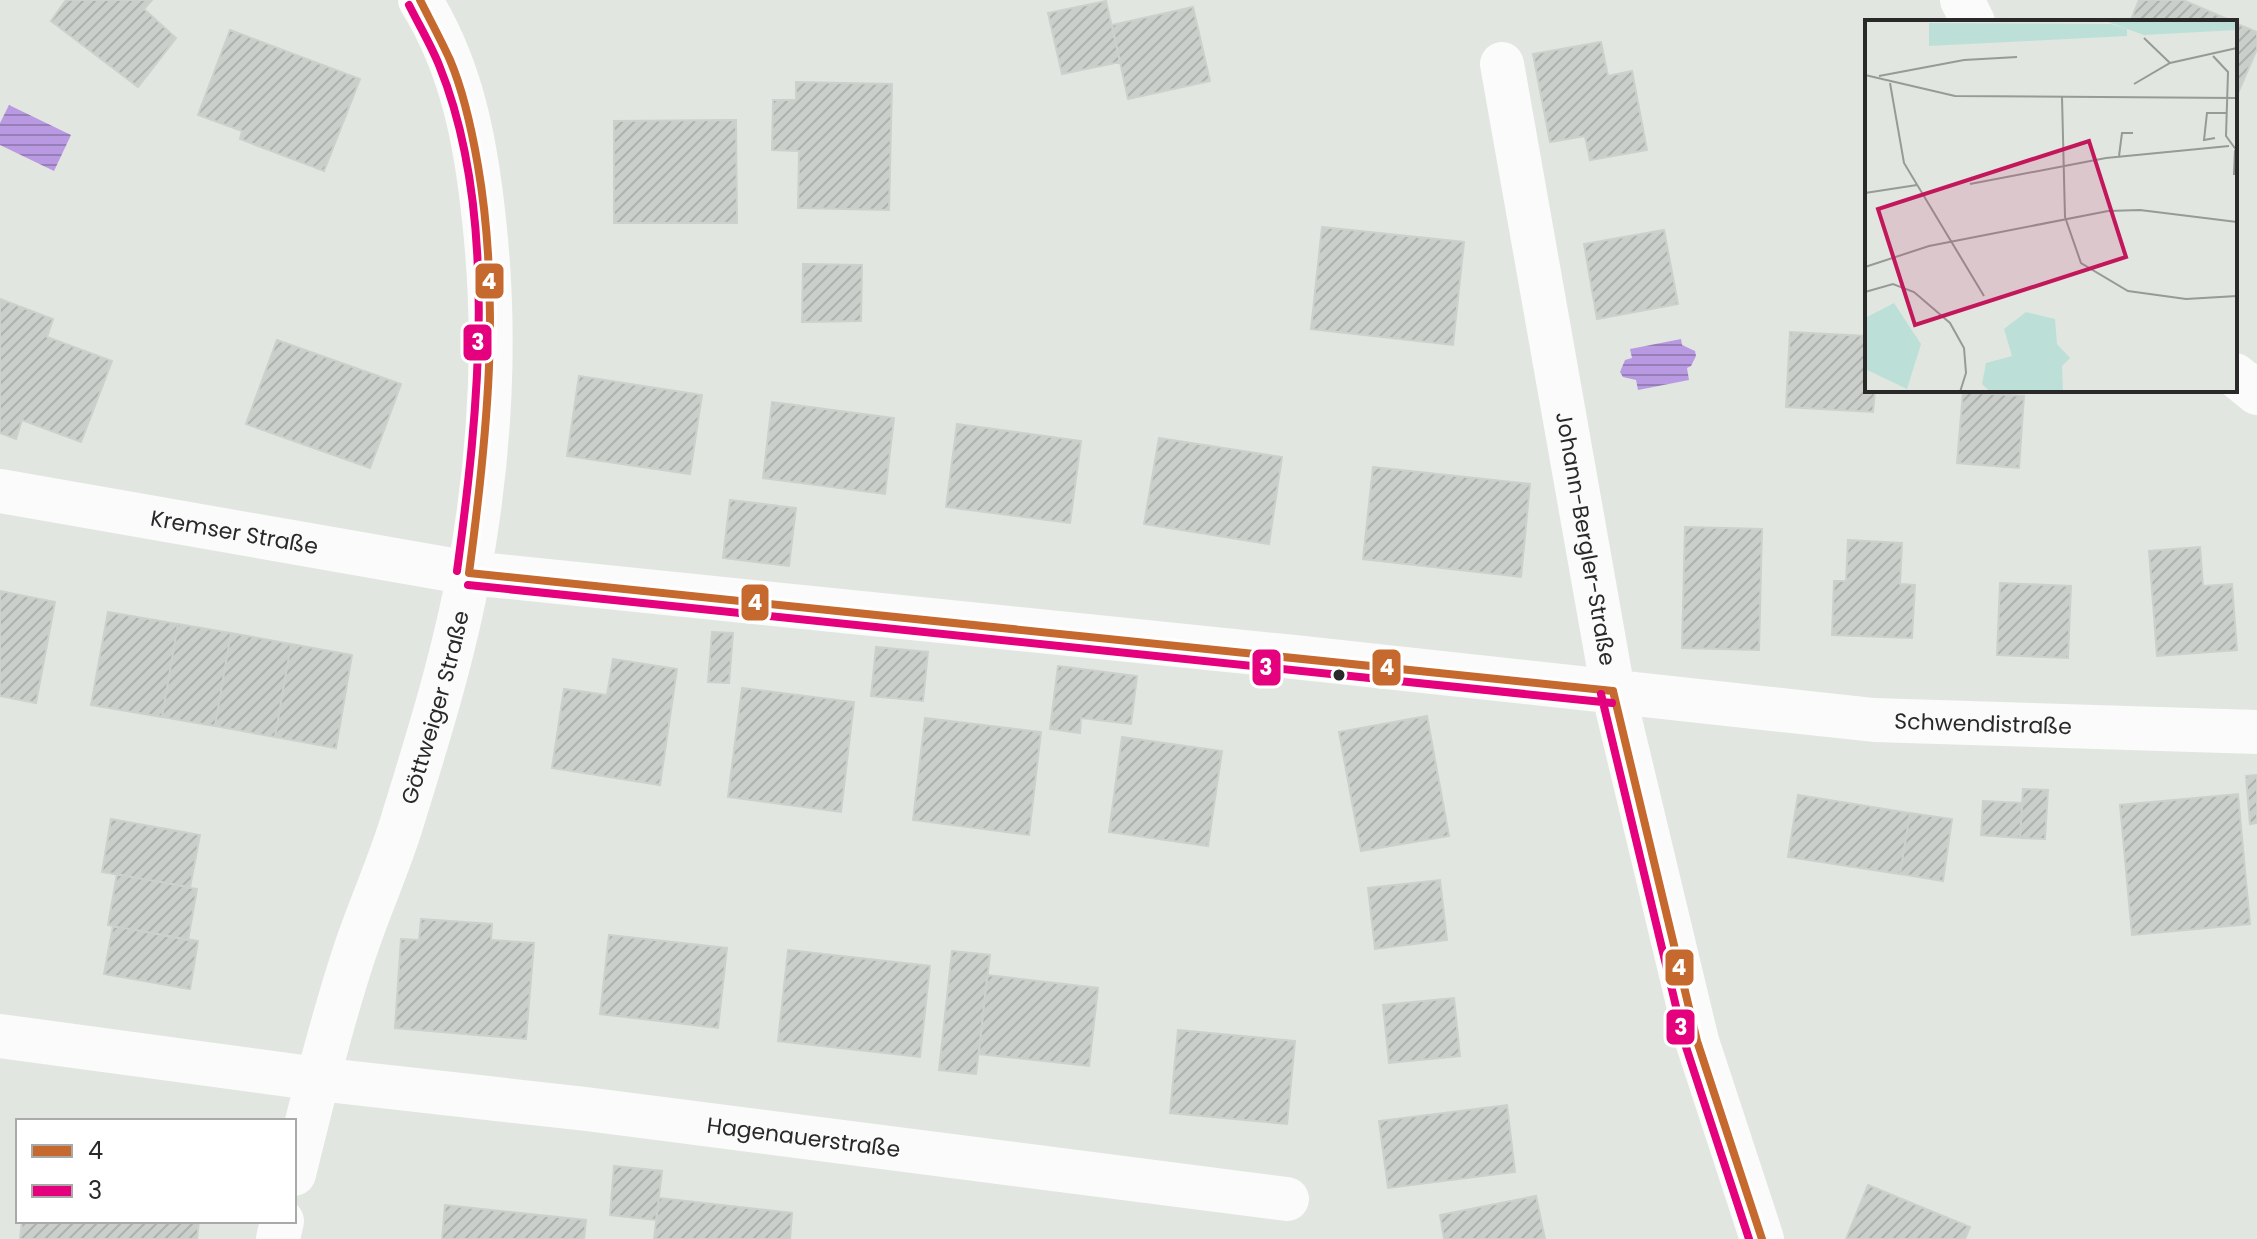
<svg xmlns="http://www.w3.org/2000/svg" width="2257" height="1239" font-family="Poppins,sans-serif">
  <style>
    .water { fill: url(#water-rules) }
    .building { fill: url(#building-hatch); stroke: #cdd1cc; stroke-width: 2 }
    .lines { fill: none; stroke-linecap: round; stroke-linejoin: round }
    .minor { stroke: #fafbfa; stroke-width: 44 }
    .bus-1-casing { stroke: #fff; stroke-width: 14 }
    .bus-2-casing { stroke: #fff; stroke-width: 14 }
    .bus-1 { stroke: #c6692e; stroke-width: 8 }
    .bus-2 { stroke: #e5007d; stroke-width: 8 }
    .bus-dot { fill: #292929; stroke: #fff; stroke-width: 3 }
    .labels { text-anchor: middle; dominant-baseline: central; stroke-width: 6; stroke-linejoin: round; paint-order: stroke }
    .street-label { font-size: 22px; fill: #292929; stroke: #fff }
    .inset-road { fill: none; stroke: #979a97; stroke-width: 2 }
    .view { fill: #c2185b; fill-opacity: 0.15; stroke: #c2185b; stroke-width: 4 }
    .inset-edge { fill: none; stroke: #292929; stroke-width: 4 }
    .line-badge { stroke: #fff; stroke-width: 3 }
    .badge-label { font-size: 22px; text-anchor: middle; font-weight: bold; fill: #fff }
  </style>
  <defs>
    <pattern id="water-rules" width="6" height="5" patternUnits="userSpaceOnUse" patternTransform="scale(2)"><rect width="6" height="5" fill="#b99ae2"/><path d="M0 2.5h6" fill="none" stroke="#967eb7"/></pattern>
    <pattern id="building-hatch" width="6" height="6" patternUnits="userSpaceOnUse" patternTransform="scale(2)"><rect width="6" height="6" fill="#cbcfcb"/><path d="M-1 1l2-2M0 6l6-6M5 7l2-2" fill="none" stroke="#aeb2ae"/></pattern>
  </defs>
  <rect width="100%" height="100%" fill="#e1e6e0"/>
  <!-- water -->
  <path class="water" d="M9,105l62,30 -17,36 -54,-26v-22z
    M1681,339l1,6 13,6 1,5 -5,10 -4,2 2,12 -51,10 -2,-10 -13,-3 -3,-5 5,-12 7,-2 -2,-9z"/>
  <!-- building -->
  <path class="building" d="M66,0h86l-8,9 32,29 -38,49 -87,-66z
    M2139,0h44l51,22h-104z
    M1106,1l14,61 -58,12 -14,-61z
    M1193,7l17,74 -82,18 -16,-74z
    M2235,23l22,9v17l-22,51z
    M230,30l130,49 -36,92 -84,-32 2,-8 -44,-16z
    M1601,42l7,34 24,-5 15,79 -57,10 -5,-24 -35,6 -17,-88z
    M796,82l96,2 -3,126 -91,-2 1,-57 -27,-1 1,-50h23z
    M736,120l1,103h-123v-102z
    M1322,227l142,15 -11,103 -142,-16z
    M1664,230l14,74 -81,15 -13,-75z
    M803,264l59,1 -1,56 -59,1z
    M0,299l53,20 -6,18 65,24 -31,81 -59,-22 -6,19 -16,-6z
    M1790,332l77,4v54h8l-2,22 -87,-5z
    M277,340l124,44 -31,84 -124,-44z
    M579,376l123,19 -12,79 -123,-18z
    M1963,392l61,4 -5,72 -62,-5z
    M772,402l122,16 -9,76 -122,-16z
    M957,424l124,17 -11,82 -124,-16z
    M1159,438l123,19 -13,87 -125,-20z
    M1373,467l157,17 -9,93 -158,-18z
    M730,500l66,8 -7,58 -66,-8z
    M1685,527l77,2 -3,121 -77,-2z
    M1848,540l54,3 -2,41 15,1 -3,53 -80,-3 2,-54h12z
    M2200,547l3,39 29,-2 5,66 -80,6 -8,-105z
    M2000,583l71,3 -3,72 -71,-3z
    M0,591l55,11 -19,101 -36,-7z
    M108,612l70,12 -16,93 -71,-12z
    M178,624l53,9 -16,93 -53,-9z
    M712,632l21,1 -4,50 -21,-1z
    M231,633l60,11 -16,93 -60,-11z
    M291,644l61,11 -16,93 -61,-11z
    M876,647l52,5 -5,49 -52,-5z
    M613,659l64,10 -17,116 -108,-17 12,-79 43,6z
    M1058,666l79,10 -6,48 -50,-6 -1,15 -30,-4z
    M742,688l112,14 -13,110 -113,-15z
    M1427,716l22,120 -88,15 -22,-119z
    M925,718l116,14 -12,103 -116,-15z
    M1122,737l100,14 -14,95 -99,-14z
    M2257,775v48l-7,1 -4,-48z
    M2023,789l25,1 -3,49 -25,-1z
    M2238,794l12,130 -118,11 -12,-130z
    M1798,795l112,18 -10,61 -112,-17z
    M1983,801l39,2 -2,35 -39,-3z
    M1910,813l42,6 -9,62 -43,-7z
    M111,819l89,16 -10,52 -88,-15z
    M117,874l80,15 -9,51 -80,-15z
    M1440,880l7,60 -72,9 -7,-61z
    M421,919l71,5 -1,16 43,3 -8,96 -131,-11 6,-89 18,1z
    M113,926l85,15 -8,48 -86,-15z
    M609,935l118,13 -9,80 -118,-14z
    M788,950l142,16 -10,91 -142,-16z
    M952,951l38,4 -14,119 -37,-4z
    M987,975l111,13 -9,78 -110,-12z
    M1454,998l6,58 -71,7 -6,-58z
    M1178,1030l117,11 -8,83 -117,-11z
    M1507,1105l8,67 -127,16 -9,-67z
    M614,1166l48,5 -6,49 -46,-5z
    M1868,1185l102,42 -5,12h-119z
    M1536,1196l9,43h-101l-4,-24z
    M659,1198l133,15 -2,26h-136z
    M445,1205l141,15 -2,19h-142z
    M22,1221h177l-2,18h-177z"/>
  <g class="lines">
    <!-- minor -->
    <g class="minor">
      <path d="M1962,0l11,22"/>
      <path id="s1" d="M1502,64l111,627 84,350 65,198"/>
      <path d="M2235,375l22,18"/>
      <path id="s2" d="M0,491l469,82 825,84 580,63 383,12"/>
      <path id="s3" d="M0,1036l318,43 268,30 701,90"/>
      <path id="s4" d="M294,1174c18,-73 36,-146 59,-217 15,-47 36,-91 50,-138 25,-81 51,-164 66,-247 21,-115 28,-236 15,-352 -8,-77 -22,-153 -64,-220"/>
      <path d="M278,1239l4,-18"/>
    </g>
    <defs>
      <path id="bus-1" d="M420,0c10,20 21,40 30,60 14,33 22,71 28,106 23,135 9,272 -9,407
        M469,573l1144,118
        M1613,691l84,350 65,198"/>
      <path id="bus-2" d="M409,5c10,20 22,40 30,60 61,149 39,351 18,506
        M468,585l1144,118
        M1601,694l84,350 64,195"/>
    </defs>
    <!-- bus-1 casing -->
    <use href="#bus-1" class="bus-1-casing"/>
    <!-- bus-2 casing -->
    <use href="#bus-2" class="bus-2-casing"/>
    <!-- bus-1 -->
    <use href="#bus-1" class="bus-1"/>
    <!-- bus-2 -->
    <use href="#bus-2" class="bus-2"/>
  </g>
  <!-- markers -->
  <circle class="bus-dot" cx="1339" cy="675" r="7"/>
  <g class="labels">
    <!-- street labels -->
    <g class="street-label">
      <text stroke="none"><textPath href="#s2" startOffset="238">Kremser Straße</textPath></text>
      <text stroke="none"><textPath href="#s1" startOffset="482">Johann-Bergler-Straße</textPath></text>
      <text stroke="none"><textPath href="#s4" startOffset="488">Göttweiger Straße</textPath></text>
      <text stroke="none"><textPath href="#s2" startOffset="1998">Schwendistraße</textPath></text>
      <text stroke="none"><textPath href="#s3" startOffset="810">Hagenauerstraße</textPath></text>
    </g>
  </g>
  <!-- overview -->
  <g transform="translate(1865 20)">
    <rect width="372" height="372" fill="#e1e6e0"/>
    <path d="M63,0h309v10l-93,5 -36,-13zM29,283l27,41 -14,45 -42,-20v-51zM161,292l29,7 2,25 13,14 -8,8 1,26h-73l-8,-8 4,-21 26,-7 -8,-27z" fill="#bce0d8"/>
    <path d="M64,3l182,1 16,5v7l-198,10z" fill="#bce0d8"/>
    <path class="inset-road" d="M279,18l26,25M348,36l15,16 -2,64 11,15M0,55l90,21 282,2M14,56l85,-16 53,-3M25,63l14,80 80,133M269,64l36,-21 67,-15M197,77l3,120 16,46 47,28 58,8 51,-3M350,118l-11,2 3,-27h20M254,136l3,-23h11M369,155l1,-25M105,164l136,-26 123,-12M0,173l52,-8M0,247l64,-21 179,-35 32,-1 97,12M0,272l28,-8 21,8 36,31 14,25 2,25 -6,19"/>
    <path class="view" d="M224,121l37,116 -211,68 -37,-116z"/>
    <rect width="372" height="372" class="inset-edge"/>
  </g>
  <g class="line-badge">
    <rect x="474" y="262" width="31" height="38" rx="8" fill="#c6692e"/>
    <rect x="462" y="323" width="31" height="39" rx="8" fill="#e5007d"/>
    <rect x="740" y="583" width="30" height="39" rx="8" fill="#c6692e"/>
    <rect x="1251" y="648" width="31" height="39" rx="8" fill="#e5007d"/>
    <rect x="1371" y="648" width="31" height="39" rx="8" fill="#c6692e"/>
    <rect x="1664" y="948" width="31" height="39" rx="8" fill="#c6692e"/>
    <rect x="1665" y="1008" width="31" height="38" rx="8" fill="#e5007d"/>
  </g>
  <g class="badge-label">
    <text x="489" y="289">4</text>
    <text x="478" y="350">3</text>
    <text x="755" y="610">4</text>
    <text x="1266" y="675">3</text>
    <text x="1387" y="675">4</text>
    <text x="1679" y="975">4</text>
    <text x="1681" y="1035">3</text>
  </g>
  <!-- legend -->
  <rect x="16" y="1119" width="280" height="104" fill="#ffffff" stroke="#a9a9a9" stroke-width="2"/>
  <rect x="32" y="1145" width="40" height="12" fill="#c6692e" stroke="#a9a9a9" stroke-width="2"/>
  <text x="88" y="1159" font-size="24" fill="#292929">4</text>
  <rect x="32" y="1185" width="40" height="12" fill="#e5007d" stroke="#a9a9a9" stroke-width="2"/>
  <text x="88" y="1199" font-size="24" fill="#292929">3</text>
</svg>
